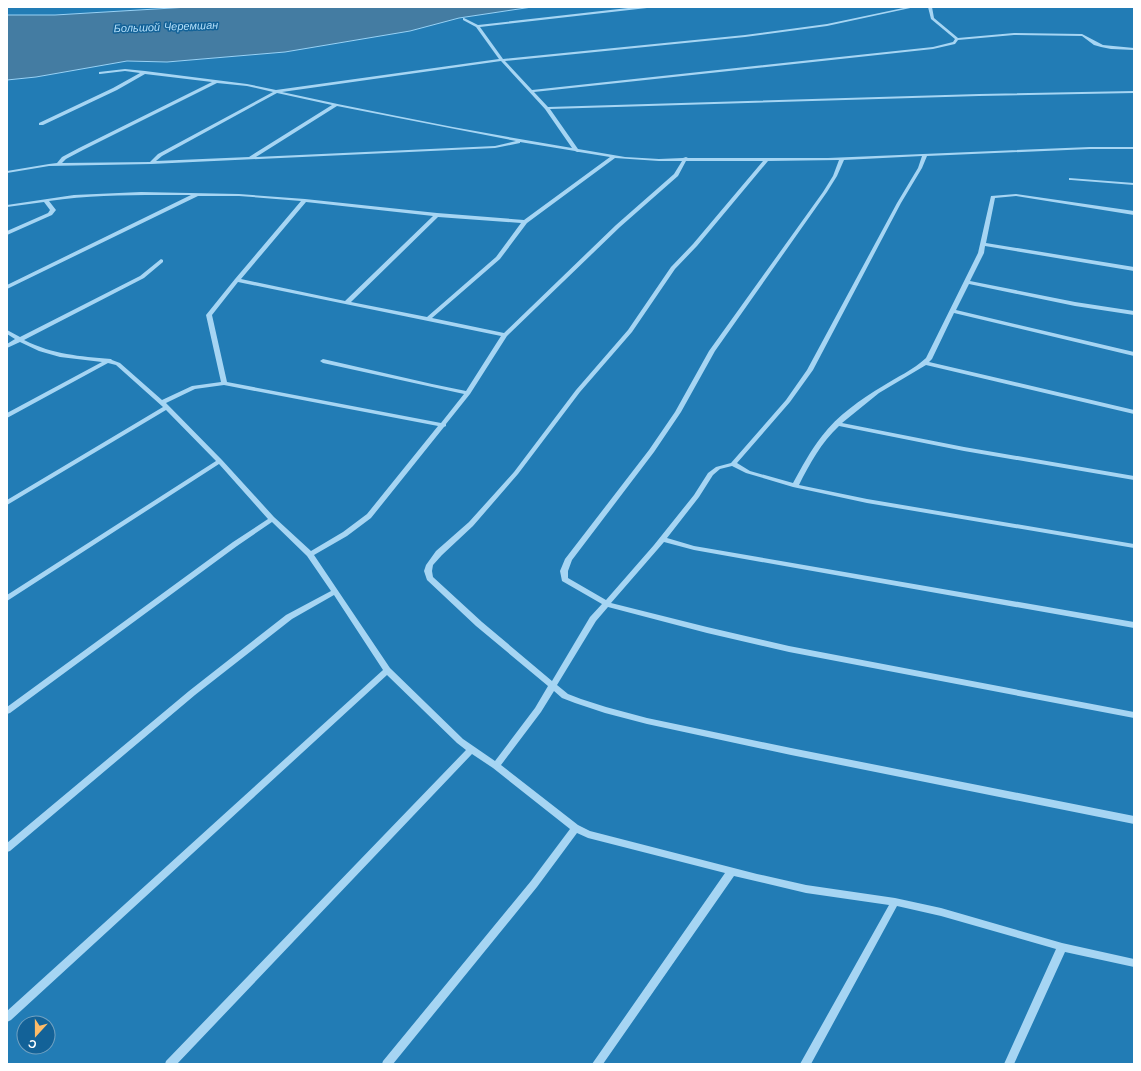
<svg xmlns="http://www.w3.org/2000/svg" width="1141" height="1071" font-family="'Work Sans',sans-serif">
  <style>
    .green { fill: #227cb5; fill-rule: evenodd }
    .water { fill: #447ca2; stroke: #98d2f6 }
    .lines { fill: none; stroke-linecap: round; stroke-linejoin: round }
    .minor { fill: #a6d5f3; fill-rule: evenodd }
    .labels { text-anchor: middle; dominant-baseline: central; stroke-width: 3; stroke-linejoin: round; paint-order: stroke }
    .far-water-label { font-size: 11px; font-style: italic; fill: #b2def9; stroke: #136298 }
  </style>
  <rect width="100%" height="100%" fill="#136298"/>
  <!-- green -->
  <path class="green" d="M7,7h182l-134,8h-48z
    M532,7h602v1057h-1127v-984l29,-3 91,-16 40,1 118,-10 125,-21 49,-13zM24,1023h24v24h-24z"/>
  <!-- water -->
  <path class="water" d="M189,7h343l-73,11 -49,13 -125,21 -118,10 -40,-1 -91,16 -29,3v-65h48z"/>
  <g class="lines">
    <!-- minor -->
    <path class="minor" d="M637,7h12l-2,1 -167,19 23,32 242,-24 82,-11 81,-17h7l-88,19 -82,11 -240,24 27,29 401,-43 20,-5 2,-3 -24,-20 -3,-12h4l2,11 24,20 56,-5 68,1 21,11 31,3v2l-23,-1 -10,-2 -7,-2 -12,-9 -68,-1 -56,5 -3,4 -22,5 -399,43 14,15 431,-13 155,-3v2l-155,3 -429,13 28,40 47,8 34,2 24,-1 3,-1 2,1h140l262,-11h44v2h-44l-163,7 -5,12 -21,35 -88,167 -23,32 -53,61 13,8 43,12c9,-16 17,-32 29,-47 15,-20 39,-37 61,-50 14,-9 30,-16 43,-28l52,-105 13,-57 25,-2 118,17v4l-118,-19 -21,2 -9,45 148,24v4l-149,-25 -1,7 -14,28 105,21 59,9v4l-59,-9 -106,-22 -13,26 178,42v4l-180,-43 -22,46 -3,3 205,48v4l-208,-49 -47,28 -37,30 122,24 170,29v4l-170,-29 -125,-25c-18,17 -29,37 -40,59l68,14 267,45v4l-267,-45 -74,-16 -47,-14 -14,-7 -12,3 -7,6 -14,22 -32,41 27,8 440,76v6l-440,-78 -30,-8 -53,61 96,24 82,19 345,66v6l-345,-66 -82,-19 -99,-26 -12,14 -39,64 11,9 13,5 25,8 41,11 144,30 343,68v8l-343,-69 -144,-31 -42,-11 -30,-10 -13,-5 -8,-7 -13,21 -40,53 77,60 12,6 167,43 49,11 89,13 46,10 121,35 72,16v8l-69,-15 -51,112h-10l52,-115 -115,-33 -44,-10 -86,158h-11l89,-159 -83,-12 -72,-17 -131,188h-11l133,-191 -137,-35 -11,-5 -40,54 -144,177h-11l1,-3 148,-180 39,-52 -77,-61 -21,-14 -295,310h-12l1,-3 300,-311 -9,-7 -70,-68 -376,345 -4,2v-11l376,-341 -49,-75 -42,24 -97,76 -185,156 -3,1v-9l182,-152 97,-76 45,-24 -24,-35 -35,-34 -35,24 -227,167 -3,1v-7l226,-165 35,-23 -49,-55 -212,137v-6l209,-134 -50,-51 -159,95v-5l156,-93 -47,-42 -8,-2 -101,55v-5l95,-51 -42,-5 -21,-6 -19,-9 -13,6v-4l8,-5 -8,-5v-4l13,7 120,-61 21,-17 2,1v2l-19,16 -120,62c30,15 55,16 87,19l1,1 8,3 42,37 30,-14 29,-4 -15,-67 29,-36 66,-78 -62,-5h-41l-191,93v-4l184,-90c-48,0 -95,-1 -142,6l7,9 -4,5 -45,20v-4l41,-18 2,-3 -6,-8 -37,5v-2l67,-10 67,-3 98,2 66,5 132,14 87,7 86,-63 -31,-5h-2l-2,-1 -55,-9v1l-25,5 -344,16 -102,2 -42,7v-2l42,-7 8,-1 5,-6 17,-9 133,-66 -67,-8 -28,16 -74,35h-4v-2l74,-35 27,-15 -15,-2 -25,3h-1v-2l26,-3 20,2 102,13 29,6 223,-31 -23,-32 -13,-7v-2h1l14,7zM501,61l44,48 27,39c-97,-16 -194,-35 -290,-56zM217,83l30,3 26,6 -115,62 -8,8 -88,1 4,-4 17,-9zM277,93l55,12 -83,52 -93,4 6,-5zM337,106l179,35 -21,5 -239,11zM922,156l-4,12 -21,35 -90,167 -21,30 -55,63 -15,4 -8,6 -14,22 -40,50 -48,55 -38,-22v-7l4,-11 82,-108 27,-40 34,-61 112,-159 10,-16 7,-16zM615,158l44,3h23l-8,13 -58,51 -112,108 -72,-15 68,-59 27,-36zM839,160l-6,16 -10,16 -114,159 -34,61 -26,38 -84,109 -5,12 2,10 40,23 -12,13 -38,64 -70,-59 -49,-45 -1,-6 1,-6 9,-10 31,-29 45,-52 62,-82 52,-60 43,-63 22,-23 71,-85zM686,161h77l-70,83 -22,23 -43,63 -52,60 -62,82 -45,50 -33,29 -10,14 -2,6 3,9 49,46 72,60 -13,22 -40,53 -32,-22 -73,-71 -76,-113 33,-19 24,-18 73,-91 2,-1v-2l24,-30 37,-58 113,-109 58,-51zM306,202l127,14 -88,85 -104,-22zM438,217l83,6 -25,34 -69,60 -76,-15zM238,282l263,54 -35,55 -34,-7 -109,-25 -3,2 3,2 141,31 -23,29 -214,-41 -15,-67zM224,385l214,41 -71,88 -24,18 -32,19 -37,-34 -52,-57 -56,-57 29,-14z
      M1069,178l65,5v2l-63,-5h-2z"/>
  </g>
  <g class="labels">
    <!-- far-water labels -->
    <g class="far-water-label">
      <text transform="translate(166 27) rotate(-2)">Большой Черемшан</text>
    </g>
  </g>
  <!-- border -->
  <rect width="1141" height="1071" fill="none" stroke="#ffffff" stroke-width="16"/>
  <!-- north arrow -->
  <g transform="translate(36 1035) rotate(201)"><circle r="19" fill="#136298" stroke="#71a1c1"/>
  <path d="M0-3L7 15L0 10L-7 15Z" fill="#ffbc68"/>
  <text y="-6" font-size="11" font-weight="bold" text-anchor="middle" fill="#ffffff">С</text>
  </g>
</svg>
